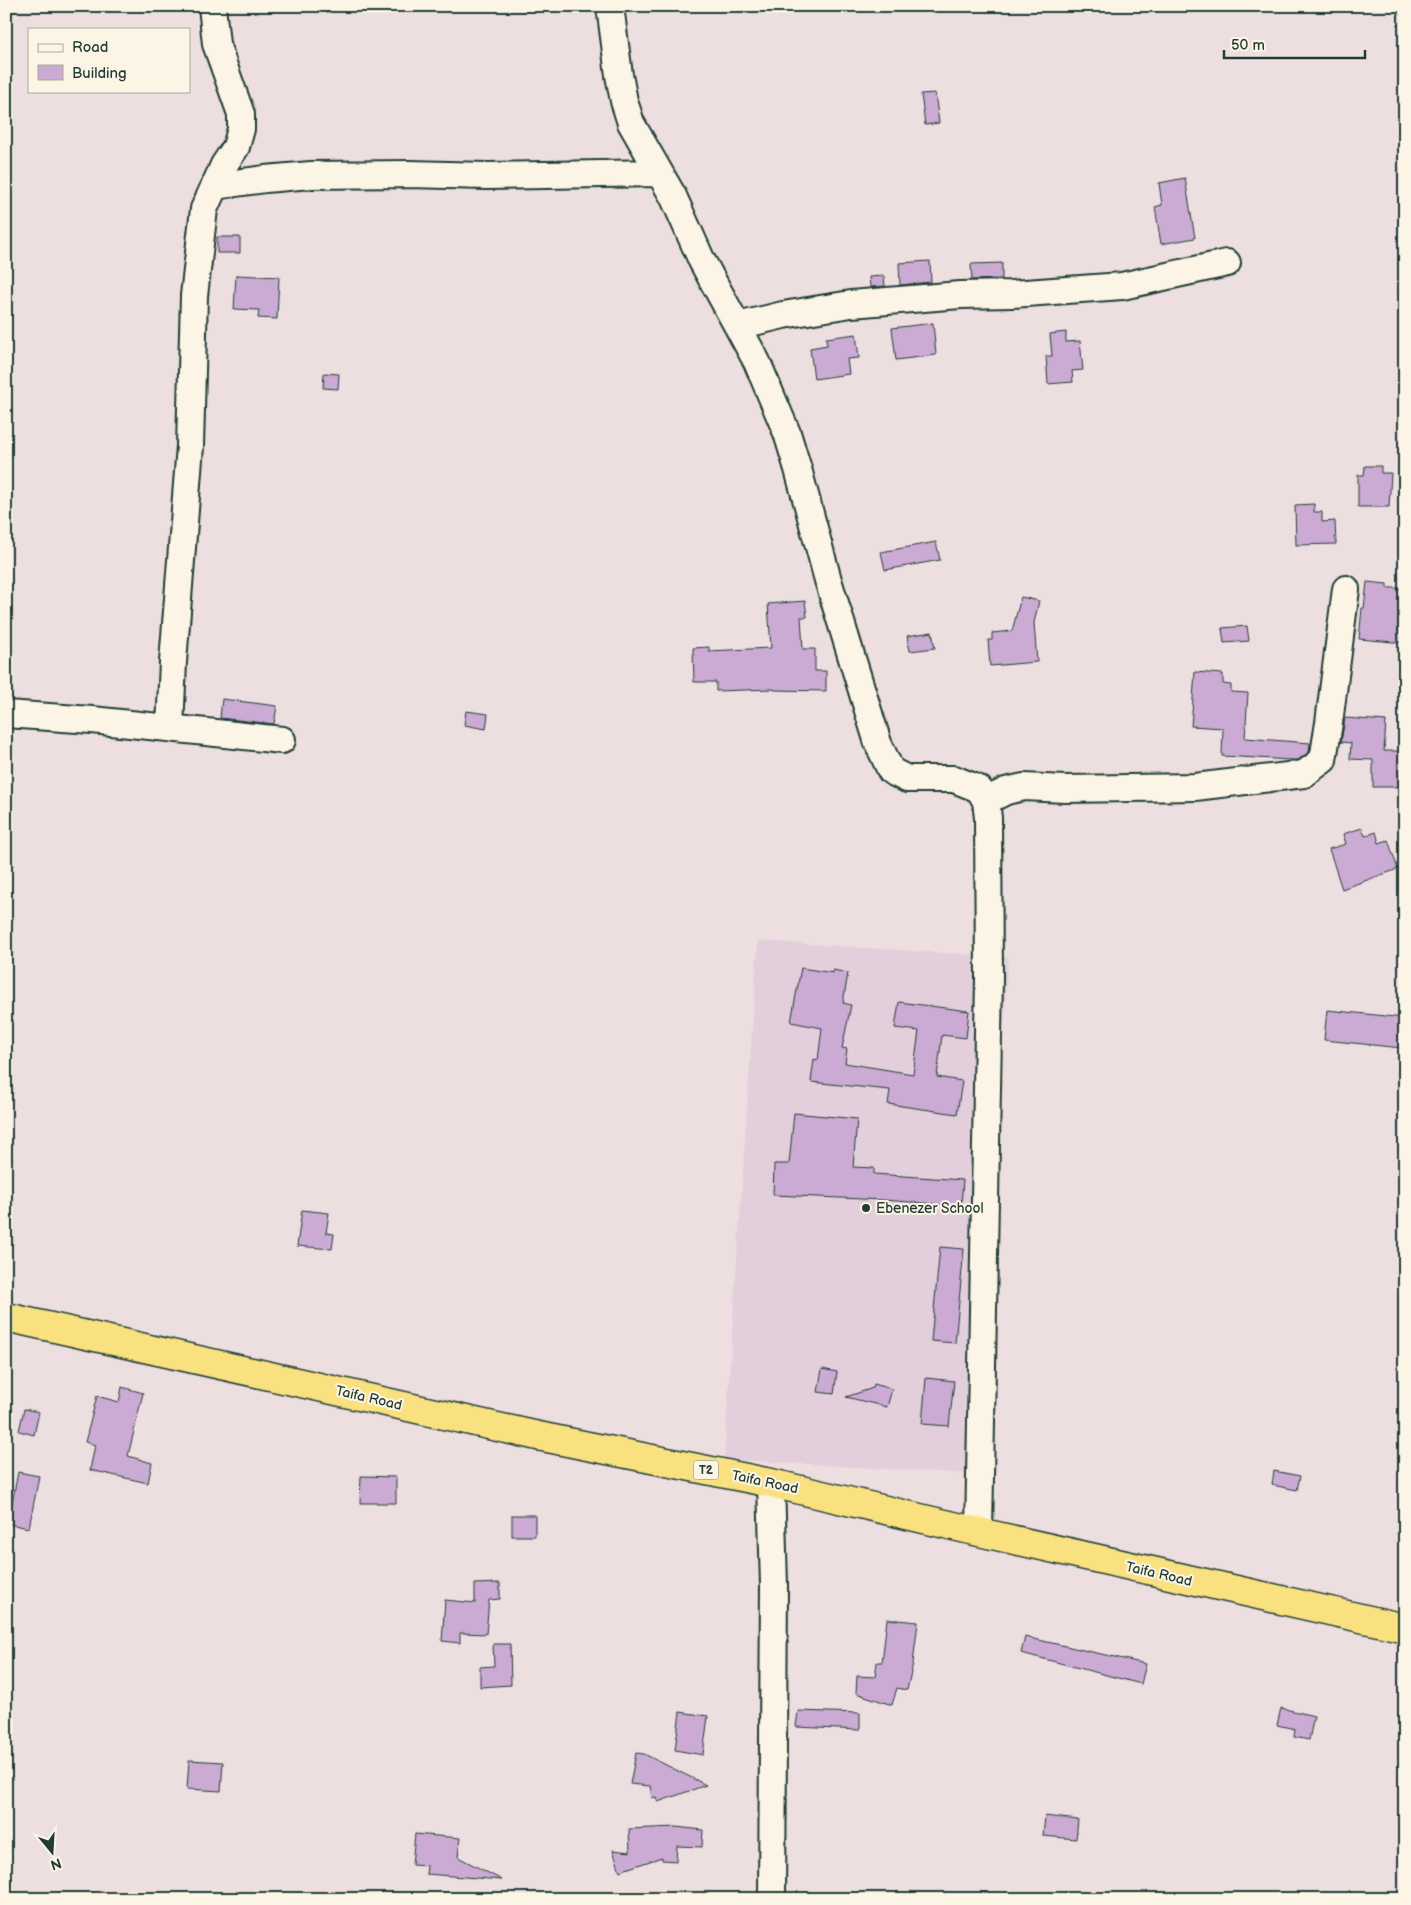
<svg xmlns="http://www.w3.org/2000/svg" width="1411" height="1905" font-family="'Balsamiq Sans',sans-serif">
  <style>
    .built { fill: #e3cedc }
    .building { fill: #cbaad4; stroke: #1f3d34 }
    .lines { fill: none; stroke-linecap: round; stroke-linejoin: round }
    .minor-casing { stroke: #1f3d34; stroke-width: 30 }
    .highway-casing { stroke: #1f3d34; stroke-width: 31 }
    .minor { stroke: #fcf5e5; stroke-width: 26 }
    .highway { stroke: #fae180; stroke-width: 28 }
    .poi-dot { fill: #1f3d34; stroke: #fcf5e5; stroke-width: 2 }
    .labels { text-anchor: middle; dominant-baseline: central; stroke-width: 4; stroke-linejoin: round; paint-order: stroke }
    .shield { fill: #fcf5e5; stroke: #617469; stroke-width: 1 }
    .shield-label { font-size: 12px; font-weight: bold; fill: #1f3d34 }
    .poi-label { font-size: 14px; fill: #1f3d34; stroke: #fcf5e5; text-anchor: start }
    .street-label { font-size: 14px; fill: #1f3d34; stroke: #fcf5e5 }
  </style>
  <rect width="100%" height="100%" fill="#eddee0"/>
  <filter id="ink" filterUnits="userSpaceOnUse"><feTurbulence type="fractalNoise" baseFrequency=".02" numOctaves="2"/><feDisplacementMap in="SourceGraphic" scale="10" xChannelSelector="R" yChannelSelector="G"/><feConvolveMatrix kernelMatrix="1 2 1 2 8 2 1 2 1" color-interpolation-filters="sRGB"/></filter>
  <g filter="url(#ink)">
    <!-- built -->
    <path class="built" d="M758,941l250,16 -35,517 -249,-15z"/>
    <!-- building -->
    <path class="building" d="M935,93l4,30 -14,2 -4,-31z
      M1185,178l10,60 -34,6 -6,-37 7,-2 -3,-22z
      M217,237h23v16h-23z
      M930,261l1,21 -31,3 -1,-22z
      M1002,263v16l-30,1 -1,-16z
      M236,275l43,2 -2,42 -19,-1 1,-8 -25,-1z
      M884,276l1,10 -15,1 -1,-10z
      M933,323l3,32 -40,5 -4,-32z
      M1066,332v10l14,-1 3,29 -11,1 1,11 -25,2 -2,-28h6l-2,-22z
      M856,334l3,24 -12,1 2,15 -35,5 -4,-31 17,-3 -1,-7z
      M324,373l15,1 -1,15 -15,-1z
      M1365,466h16v7h10l-2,34h-31v-32h6z
      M1314,504v8h8v10l13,-1 1,23 -40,1 -1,-40z
      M936,542l4,18 -55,10 -4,-18z
      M1367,582l20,2v4h18v55l-46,-4 3,-31h2z
      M1021,597l18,4 -5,22 3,39 -47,4 -2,-26h4v-7l20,-2z
      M805,601l2,16h-6l2,32h12v22h11v20l-52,-1v-1l-58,2v-9h-22l-1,-34 16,-1v4l62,-3 -3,-44z
      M1247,626l2,15 -25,2 -2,-15z
      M932,632l3,16 -25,3 -3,-15z
      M1195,672l28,2v10l8,1v7l17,1 -3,45 65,5 -1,9 -11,8h-7l-69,-4 1,-28 -32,-2z
      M222,699l55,7 -3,18 -54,-6z
      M466,711l22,3 -2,15 -22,-4z
      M1345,718l41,3 -2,30h21v36h-32v-27l-23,-1 1,-16 -10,-1z
      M1362,828l3,8 11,-4 3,11 9,-3 10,29 -56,20 -13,-40 17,-5 -3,-10z
      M801,968l32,5v-3l15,3 -5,30 8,2 -9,43 5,1 -2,14 68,11 6,-43 -24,-3 4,-26 70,9 -3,27 -24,-3 -5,42 25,4 -5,33 -69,-10 2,-14 -79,-8 3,-23 4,1 4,-32 -31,-6z
      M1327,1010l78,8 -3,30 -78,-8z
      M794,1113l63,6 -4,48 21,1v6l89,6 -2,26 -77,-6 -111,-5 1,-31h15z
      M302,1210l27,3 -3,20 8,1 -2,15 -35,-3z
      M940,1247l24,2 -9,94 -24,-2z
      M822,1369l15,3 -3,22 -16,-2z
      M926,1378l28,3 -5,45 -27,-2z
      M874,1384l18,5 -5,18 -41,-10 27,-9z
      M122,1387l21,6 -15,63 24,7 -4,20 -58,-13 5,-25 -10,-3 12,-46 22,6z
      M24,1409l15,3 -5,23 -15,-4z
      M1274,1471l26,5 -3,14 -25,-5z
      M18,1472l21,4 -10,52 -21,-4z
      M361,1476l35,1v26h-36z
      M512,1515h23v21h-23z
      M500,1583v16l-11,1 -3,34 -26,-1v10l-18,-2 3,-41 30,3v-19z
      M887,1619l31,3 -5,41 -6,27 -10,-2 -5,17 -36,-12 1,-17 18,1 2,-15h5z
      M1025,1637l121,27 -5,20 -120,-31z
      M493,1644h17l1,41 -31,2v-20l14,-1z
      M1281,1708l33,8 -5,24 -15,-3 1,-8 -18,-4z
      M798,1711l62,2v17l-64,-3z
      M680,1712l28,4 -5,39 -28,-5z
      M636,1753l8,1 62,31 -48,17 -2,-5 -4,1 -2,-12 -20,-2z
      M189,1760l34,2 -2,29 -34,-2z
      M1045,1816l33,4 -2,19 -33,-3z
      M676,1827l27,3 -1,17 -25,-1 -1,15 -14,-1v-3l-42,14 -7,-21 17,2 -1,-23z
      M415,1834l45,4 -2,19 44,23 -76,-6 1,-8 -15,-1z"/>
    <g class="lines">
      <defs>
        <path id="minor" d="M610,6l9,69 5,26 7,22 42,73 29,65 55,101 30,71 11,36 30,111 50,163 13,28 16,8h47l25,10 7,12 2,17 1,160 -10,554
          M214,186l51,-7 46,-4 98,-1 78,2 172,-3
          M738,326l45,-11 68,-11 109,-9 52,-1 110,-8 105,-23
          M6,714l86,6 190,20
          M170,728l3,-66 17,-216 4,-150 10,-87 20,-44 12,-18 5,-18v-15l-25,-70 -4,-38
          M986,801l20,-10 18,-4 41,2 130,-2 109,-13 19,-14 6,-37 17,-134
          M771,1483l3,102 -2,314"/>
        <path id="highway" d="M6,1317l532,119 233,47 208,49 426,96"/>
      </defs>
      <!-- minor casing -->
      <use href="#minor" class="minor-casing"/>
      <!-- highway casing -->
      <use href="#highway" class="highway-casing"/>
      <!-- minor -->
      <use href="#minor" class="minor"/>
      <!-- highway -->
      <use href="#highway" class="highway"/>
    </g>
  </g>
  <!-- markers -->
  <circle class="poi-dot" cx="866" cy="1208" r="5"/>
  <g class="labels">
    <!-- shield labels -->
    <rect class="shield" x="693.5" y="1460.5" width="25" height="19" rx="4"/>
    <g class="shield-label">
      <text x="706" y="1470">T2</text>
    </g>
    <!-- poi labels -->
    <g class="poi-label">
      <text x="876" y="1208">Ebenezer School</text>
    </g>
    <!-- street labels -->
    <g class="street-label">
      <text transform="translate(369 1398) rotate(13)">Taifa Road</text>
      <text transform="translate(765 1482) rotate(12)">Taifa Road</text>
      <text transform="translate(1159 1574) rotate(13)">Taifa Road</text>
    </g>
  </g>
  <!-- margin -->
  <rect width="1411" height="1905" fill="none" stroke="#fcf5e5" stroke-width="25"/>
  <rect x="12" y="12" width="1386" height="1880" fill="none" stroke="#1f3d34" stroke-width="2" filter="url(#ink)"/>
  <!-- legend -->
  <rect x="28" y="28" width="162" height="65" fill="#fcf5e5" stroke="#a4ab9e"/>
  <rect x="38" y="44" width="25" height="8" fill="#fcf5e5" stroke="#a4ab9e"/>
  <text x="72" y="52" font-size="15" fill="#1f3d34">Road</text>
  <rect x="38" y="65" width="25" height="15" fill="#cbaad4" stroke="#a4ab9e"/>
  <text x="72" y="78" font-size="15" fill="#1f3d34">Building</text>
  <!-- north arrow -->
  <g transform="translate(52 1852) rotate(162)" stroke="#fcf5e5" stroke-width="4" paint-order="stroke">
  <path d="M0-4L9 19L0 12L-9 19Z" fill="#1f3d34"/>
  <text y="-8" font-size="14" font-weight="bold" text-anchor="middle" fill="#1f3d34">N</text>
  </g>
  <!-- scale -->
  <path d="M1224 50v8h141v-8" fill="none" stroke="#1f3d34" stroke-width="2.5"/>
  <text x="1231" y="50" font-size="15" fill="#1f3d34" stroke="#fcf5e5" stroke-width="4" paint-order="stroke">50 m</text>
</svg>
